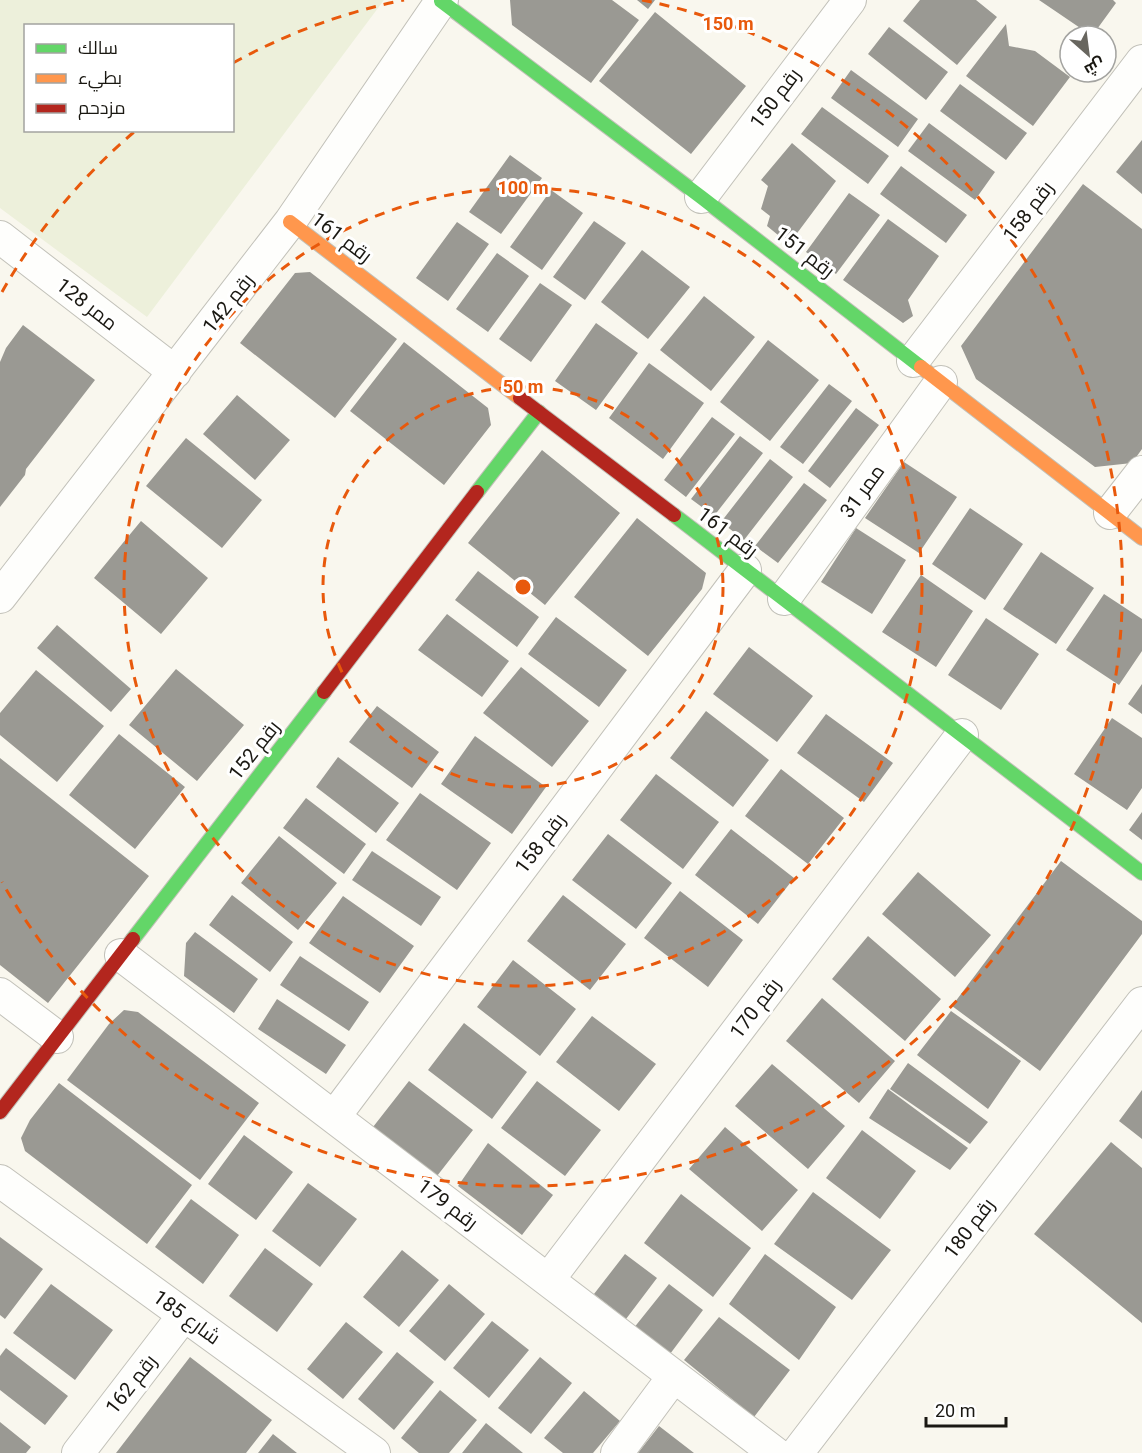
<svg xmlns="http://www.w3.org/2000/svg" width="1142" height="1453" font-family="Roboto,Cairo,sans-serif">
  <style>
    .green { fill: #edf0db; fill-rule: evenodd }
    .building { fill: #9a9993 }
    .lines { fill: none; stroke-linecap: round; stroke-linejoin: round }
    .street-casing { stroke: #c2c1b9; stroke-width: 34 }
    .fast-casing { stroke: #c2c1b9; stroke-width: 16 }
    .slow-casing { stroke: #c2c1b9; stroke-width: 16 }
    .jam-casing { stroke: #c2c1b9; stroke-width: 16 }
    .street { stroke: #fefefc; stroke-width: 32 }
    .fast { stroke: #63d668; stroke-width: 14 }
    .slow { stroke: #ff974d; stroke-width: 14 }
    .jam { stroke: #b3261e; stroke-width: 14 }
    .ring { fill: none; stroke: #e8590c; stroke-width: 3; stroke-dasharray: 10 8 }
    .labels { text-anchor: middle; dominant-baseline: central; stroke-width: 6; stroke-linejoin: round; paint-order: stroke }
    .street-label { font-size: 20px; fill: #1a1812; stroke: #fff }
    .centre { fill: #e8590c; stroke: #fff; stroke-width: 3 }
    .ring-label { font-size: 18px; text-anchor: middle; font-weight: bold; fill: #e8590c; stroke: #fff; stroke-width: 6; stroke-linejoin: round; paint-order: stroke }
  </style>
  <rect width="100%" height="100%" fill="#f9f7ee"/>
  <!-- green -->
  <path class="green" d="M0,0h384l-237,317 -147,-109zM26,26h206v104h-206z"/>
  <!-- building -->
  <path class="building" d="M510,0h102l27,20 -48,63 -79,-58z
    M637,0h18l-7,9z
    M920,0h56l21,17 -40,48 -54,-44z
    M1039,0h74l3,3 -24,33z
    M655,12l91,74 -55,68 -92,-73z
    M1006,24l3,22 26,5 35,26 -37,49 -67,-50z
    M889,27l59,45 -22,28 -58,-46z
    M851,70l67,49 -20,28 -67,-49z
    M960,84l67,49 -21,27 -66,-49z
    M822,107l67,49 -21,28 -67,-50z
    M929,123l66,49 -20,28 -67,-49z
    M1142,140v54l-26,-22z
    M792,143l44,38 -47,63 -22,-18 3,-10 -9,-7 7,-23 -7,-6z
    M510,155l32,23 -41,56 -32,-22z
    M901,166l66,49 -21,28 -66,-49z
    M1083,184l59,45v220l-10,14 -37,4 -119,-88 -15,-33z
    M551,190l32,23 -41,57 -32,-23z
    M849,193l31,22 -44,59 -30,-22z
    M888,219l51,37 -31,44 5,16 -10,7 -60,-43z
    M594,221l32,22 -41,57 -32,-23z
    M457,222l32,22 -41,57 -32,-23z
    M642,250l48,37 -42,52 -47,-37z
    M497,253l32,23 -41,56 -32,-23z
    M310,272l87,67 -62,79 -95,-75 55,-70z
    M540,283l32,22 -41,57 -32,-23z
    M704,296l51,41 -44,54 -51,-41z
    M596,323l42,30 -42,57 -41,-29z
    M23,325l72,55 -69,89 -1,6 -25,32v-145l6,-14z
    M768,340l51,40 -49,61 -50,-39z
    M404,342l84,66 3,17 -47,60 -94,-74z
    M649,363l55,40 -41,56 -54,-41z
    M829,384l23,17 -49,63 -23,-17z
    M237,395l53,45 -35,40 -52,-46z
    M856,408l23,17 -49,63 -22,-17z
    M712,417l23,17 -49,63 -22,-17z
    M740,436l23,17 -49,63 -23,-17z
    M186,438l76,62 -40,48 -76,-62z
    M542,450l78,63 -75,92 -77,-62z
    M770,459l23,18 -49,63 -23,-18z
    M904,462l53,35 -38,56 -54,-35z
    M804,483l23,17 -49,63 -23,-17z
    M970,508l53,36 -38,56 -53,-36z
    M637,518l69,55 -4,16 -54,67 -74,-59z
    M141,521l67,57 -47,56 -67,-56z
    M856,528l50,32 -34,54 -51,-32z
    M1041,552l53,36 -38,56 -53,-35z
    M478,571l61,46 -22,30 -62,-47z
    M921,575l52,36 -37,56 -54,-35z
    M1104,594l38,25v32l-23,34 -53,-35z
    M447,614l62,47 -27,36 -64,-47z
    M556,617l71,53 -28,37 -71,-53z
    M986,618l53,36 -38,56 -53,-35z
    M57,625l74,64 -20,23 -74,-64z
    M749,647l64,49 -36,46 -64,-48z
    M521,667l68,54 -37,46 -69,-54z
    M176,669l68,56 -47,56 -68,-56z
    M36,670l68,56 -47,56 -57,-47v-22z
    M1142,684v30l-14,-10z
    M377,706l62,46 -27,36 -63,-46z
    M706,711l63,49 -36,47 -63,-49z
    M826,714l67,49 -29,39 -67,-49z
    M1112,718l30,20v50l-15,22 -53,-36z
    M119,734l66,53 -50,62 -66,-54z
    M475,736l71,51 -34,47 -71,-50z
    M338,757l61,46 -23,30 -60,-46z
    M0,758l149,118 -101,127 -48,-38z
    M781,769l63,49 -36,46 -63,-48z
    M656,774l63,48 -36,47 -63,-49z
    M420,793l71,50 -34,47 -71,-50z
    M306,798l60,46 -22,30 -61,-46z
    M1142,812v28l-13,-10z
    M731,829l63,49 -36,46 -63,-49z
    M608,834l64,49 -36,46 -64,-49z
    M279,836l58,47 -39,47 -57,-47z
    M372,851l69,46 -20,29 -69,-46z
    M1061,861l81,60v13l-102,137 -88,-65z
    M918,872l73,63 -36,42 -73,-63z
    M680,891l63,49 -35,47 -64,-49z
    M232,895l61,47 -23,30 -61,-47z
    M563,895l63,49 -36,46 -63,-49z
    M343,896l71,50 -34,47 -71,-50z
    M195,932l63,47 -24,34 -50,-37 2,-33z
    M868,936l73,63 -36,42 -73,-62z
    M300,956l69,46 -20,29 -69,-46z
    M513,960l63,49 -36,47 -63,-49z
    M822,998l73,63 -36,42 -73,-62z
    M277,999l69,46 -20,29 -68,-45z
    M124,1010l14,2 121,91 -59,77 -133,-100 42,-56z
    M951,1011l70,50 -33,48 -71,-54z
    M592,1016l64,48 -37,47 -63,-49z
    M464,1023l63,49 -35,47 -64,-49z
    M908,1063l80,59 -18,22 -80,-55z
    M772,1064l73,62 -37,43 -73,-63z
    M409,1081l64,49 -36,46 -64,-49z
    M537,1081l64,49 -36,46 -64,-48z
    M59,1083l133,102 -45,59 -122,-93 -4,-13 9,-18z
    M888,1089l80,59 -18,22 -81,-52z
    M1142,1090v49l-23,-18z
    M725,1127l73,63 -36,41 -73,-62z
    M862,1130l54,41 -36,48 -54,-41z
    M244,1135l49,37 -37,48 -48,-36z
    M1111,1142l31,26v155l-108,-89z
    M488,1143l65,52 -31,40 -64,-49z
    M308,1183l49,36 -37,48 -48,-36z
    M813,1192l78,58 -39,50 -78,-56z
    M681,1194l70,54 -38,49 -69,-54z
    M191,1199l48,36 -36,49 -48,-37z
    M0,1237l43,32 -38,50 -5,-4z
    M265,1248l48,36 -36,48 -48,-36z
    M402,1250l37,30 -40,47 -36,-30z
    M625,1254l32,24 -31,41 -32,-25z
    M765,1254l71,53 -37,53 -70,-56z
    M51,1284l62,46 -38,50 -62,-47z
    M449,1284l36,30 -40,47 -36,-30z
    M669,1284l34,26 -36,48 -34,-29z
    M719,1317l71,53 -36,47 -70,-57z
    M492,1321l37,29 -40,48 -36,-30z
    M346,1322l37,30 -40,47 -36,-30z
    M6,1348l62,48 -23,29 -45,-35v-34z
    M397,1352l37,30 -40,48 -36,-31z
    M190,1357l82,63 -26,33h-130z
    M540,1357l32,26 -41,51 -33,-26z
    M440,1390l37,30 -28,33h-30l-18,-15z
    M584,1391l36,30 -27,32h-30l-19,-15z
    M0,1422l31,25 -5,6h-26z
    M486,1423l37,30h-61z
    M659,1426l35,27h-56z
    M273,1434l24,19h-39z"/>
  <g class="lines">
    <defs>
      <path id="street" d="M701,197l149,-197
        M0,237l175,135
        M913,361l229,-300
        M1110,513l32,-41
        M0,597l290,-375 152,-222
        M784,599l157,-217
        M121,955l654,498
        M0,994l57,43
        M334,1117l411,-547
        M0,1181l374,272
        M548,1280l414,-545
        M78,1453l106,-138
        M617,1453l57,-77
        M797,1453l345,-450"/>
      <path id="fast" d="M441,1l260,196 220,170
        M477,492l62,-80
        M674,515l468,358
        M133,939l191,-247"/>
      <path id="slow" d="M290,222l230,176
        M921,367l221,171"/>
      <path id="jam" d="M520,398l154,117
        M324,692l153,-200
        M0,1112l133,-173"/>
    </defs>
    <!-- street casing -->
    <use href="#street" class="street-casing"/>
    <!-- fast casing -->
    <use href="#fast" class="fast-casing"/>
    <!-- slow casing -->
    <use href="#slow" class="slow-casing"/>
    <!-- jam casing -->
    <use href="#jam" class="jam-casing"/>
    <!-- street -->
    <use href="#street" class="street"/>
    <!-- fast -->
    <use href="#fast" class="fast"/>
    <!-- slow -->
    <use href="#slow" class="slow"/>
    <!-- jam -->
    <use href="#jam" class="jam"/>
  </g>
  <!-- distance rings -->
  <g class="ring">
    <circle cx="523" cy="587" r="200"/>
    <circle cx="523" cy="587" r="399"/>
    <path d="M2 292A599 599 0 0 1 134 132M233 63A599 599 0 0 1 404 0M642 0A599 599 0 1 1 2 882"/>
  </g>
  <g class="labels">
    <!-- street labels -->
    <g class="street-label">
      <text transform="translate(775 98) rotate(-53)">رقم 150</text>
      <text transform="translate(1028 211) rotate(-53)">رقم 158</text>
      <text transform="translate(342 237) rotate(37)">رقم 161</text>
      <text transform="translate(805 252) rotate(38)">رقم 151</text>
      <text transform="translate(228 303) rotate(-52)">رقم 142</text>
      <text transform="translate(87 304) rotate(38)">ممر 128</text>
      <text transform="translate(862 491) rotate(-54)">ممر 31</text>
      <text transform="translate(728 532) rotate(37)">رقم 161</text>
      <text transform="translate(254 750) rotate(-52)">رقم 152</text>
      <text transform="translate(540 843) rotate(-53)">رقم 158</text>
      <text transform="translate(755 1008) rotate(-53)">رقم 170</text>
      <text transform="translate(448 1204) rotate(37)">رقم 179</text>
      <text transform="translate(969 1228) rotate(-53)">رقم 180</text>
      <text transform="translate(187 1317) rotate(36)">شارع 185</text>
      <text transform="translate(131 1384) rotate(-52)">رقم 162</text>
    </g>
  </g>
  <circle cx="523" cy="587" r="9" class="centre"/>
  <g class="ring-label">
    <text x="728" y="30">150 m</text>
    <text x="523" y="194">100 m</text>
    <text x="523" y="393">50 m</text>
  </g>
  <!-- legend -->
  <rect x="24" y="24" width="210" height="108" fill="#ffffff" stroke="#a3a3a0" stroke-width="1.5"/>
  <rect x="36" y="44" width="30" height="9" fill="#63d668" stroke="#a3a3a0" stroke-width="1.5"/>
  <text x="78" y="54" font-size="18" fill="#1a1812">سالك</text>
  <rect x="36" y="74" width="30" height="9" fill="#ff974d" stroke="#a3a3a0" stroke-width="1.5"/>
  <text x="78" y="84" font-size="18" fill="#1a1812">بطيء</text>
  <rect x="36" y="104" width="30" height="9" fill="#b3261e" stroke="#a3a3a0" stroke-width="1.5"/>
  <text x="78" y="114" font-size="18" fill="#1a1812">مزدحم</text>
  <!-- north arrow -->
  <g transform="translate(1088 54) rotate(152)"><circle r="28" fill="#ffffff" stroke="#a3a3a0" stroke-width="1.5"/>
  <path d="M0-4.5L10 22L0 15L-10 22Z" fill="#68665f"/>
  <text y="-9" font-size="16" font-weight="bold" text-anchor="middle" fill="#1a1812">ش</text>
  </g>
  <!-- scale -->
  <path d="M926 1417v9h80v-9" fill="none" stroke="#1a1812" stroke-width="3"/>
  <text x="935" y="1417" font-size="18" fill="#1a1812" stroke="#ffffff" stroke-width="4.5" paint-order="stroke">20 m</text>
</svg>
